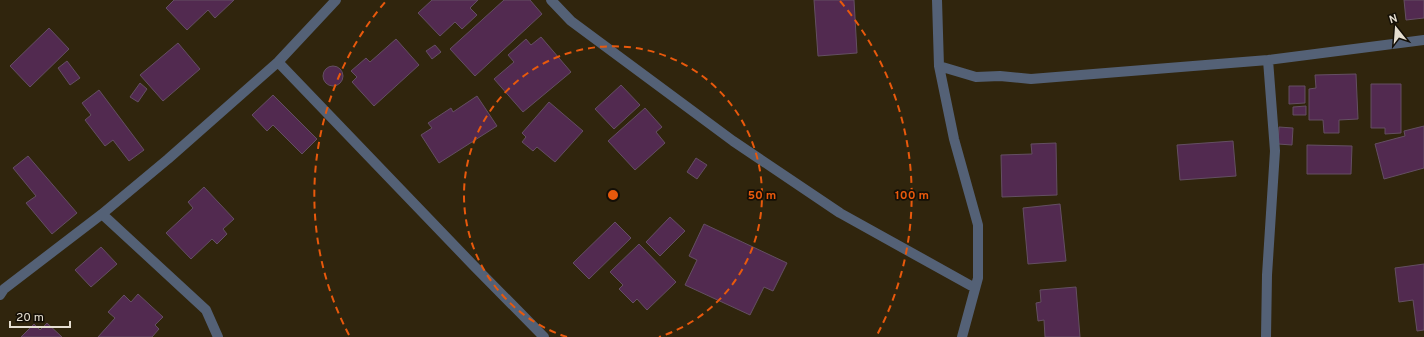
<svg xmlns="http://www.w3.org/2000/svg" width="1424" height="337" font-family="Overpass,sans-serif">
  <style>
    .building { fill: #522a50; stroke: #644f62 }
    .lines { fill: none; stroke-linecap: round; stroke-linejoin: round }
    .minor { stroke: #546176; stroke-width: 10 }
    .ring { fill: none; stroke: #e8590c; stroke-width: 2; stroke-dasharray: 7 5 }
    .centre { fill: #e8590c; stroke: #140f06; stroke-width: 2 }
    .ring-label { font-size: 12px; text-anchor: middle; font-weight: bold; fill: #e8590c; stroke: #140f06; stroke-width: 3.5; stroke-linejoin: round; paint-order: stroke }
  </style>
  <rect width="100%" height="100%" fill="#30250d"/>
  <!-- building -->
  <path class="building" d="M174,0h60l-19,18 -7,-8 -21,20 -21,-22z
    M432,0h46l-8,8 7,7 -15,14 -7,-7 -15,14 -22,-23z
    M504,0h26l12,14 -67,62 -25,-27z
    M814,0h40l3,53 -39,3z
    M1404,0h20v18l-18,2z
    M49,28l20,21 -39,38 -20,-21z
    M541,37l30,35 -48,40 -29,-33 20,-17 -6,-7 18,-16 5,6z
    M396,39l23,26 -45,41 -22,-24 5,-5 -6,-6 15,-13 4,4z
    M178,43l22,26 -37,32 -23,-26z
    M435,45l6,7 -9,7 -6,-8z
    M67,61l13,17 -10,7 -12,-17z
    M323 76a10 10 0 1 1 20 0a10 10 0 1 1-20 0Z
    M1356,74l2,45 -19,1v13h-15l-1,-13h-14v-31l7,-1 -1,-13z
    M140,83l7,6 -9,13 -8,-5z
    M1371,84h30v49l-16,1v-6h-14z
    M621,85l19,20 -26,24 -19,-20z
    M1289,86h16v17l-16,1z
    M99,90l45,60 -15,11 -16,-21 -8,6 -20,-26 6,-5 -9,-12z
    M273,95l44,44 -15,15 -29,-29 -6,6 -15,-16z
    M477,96l20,30 -58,37 -18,-28 11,-7 -4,-5 23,-15 2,4z
    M549,102l34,29 -28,31 -18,-15 -4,4 -11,-9 4,-5 -4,-4z
    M1306,106v9h-13v-8z
    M645,108l17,19 -6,5 9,11 -30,27 -27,-29z
    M1424,126v42l-40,11 -9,-35 30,-8 -1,-5z
    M1279,127l14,1 -1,17 -14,-1z
    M1233,141l3,35 -56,4 -3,-35z
    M1056,143l1,52 -55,2 -1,-42 31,-1 -1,-10z
    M1307,145l45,1 -1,28h-44z
    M28,156l49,57 -25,21 -26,-31 10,-7 -23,-28z
    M696,158l11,7 -10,14 -10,-7z
    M204,187l30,32 -11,10 4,5 -10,10 -5,-5 -21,20 -25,-26 27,-25 -5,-6z
    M1060,204l6,57 -38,3 -5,-56z
    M670,217l15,14 -25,25 -14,-14z
    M615,222l16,16 -42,41 -16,-16z
    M704,224l83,39 -14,28 -9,-4 -14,28 -65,-30 12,-25 -8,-4z
    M639,244l37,38 -29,28 -10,-11 -4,4 -14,-14 4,-4 -13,-13z
    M101,247l16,17 -26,23 -16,-17z
    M1424,264v66l-7,1 -4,-31 -14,2 -4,-34z
    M1076,287l4,50h-35l-1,-17 -6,1 -2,-18 5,-1 -1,-12z
    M138,294l25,23 -8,8 4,4 -7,8h-54l17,-19 -7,-6 16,-17 7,7z
    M47,323l15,14h-41l13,-13 6,6z"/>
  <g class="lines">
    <!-- minor -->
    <path class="minor" d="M551,0l20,21 162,120 107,72 135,75
      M937,0l2,66 15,73 24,86v53l-16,59
      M278,62l196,204 70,71
      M939,66l37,11 24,-1 31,3 237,-19 156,-20
      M102,214l104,96 12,27
      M0,295l4,-6 98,-75 66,-55 110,-97 58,-62
      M1266,337l1,-62 8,-124 -7,-91"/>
  </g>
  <!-- distance rings -->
  <g class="ring">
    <path d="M567 337A149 149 0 1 1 659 337"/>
    <path d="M349 335A299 299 0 0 1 386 1M840 1A299 299 0 0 1 877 335"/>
  </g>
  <circle cx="613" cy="195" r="6" class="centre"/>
  <g class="ring-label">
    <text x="762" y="199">50 m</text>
    <text x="912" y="199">100 m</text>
  </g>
  <!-- north arrow -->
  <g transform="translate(1396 28) rotate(343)" stroke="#140f06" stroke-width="3" paint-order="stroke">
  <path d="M0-3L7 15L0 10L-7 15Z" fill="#e5ded0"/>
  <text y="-6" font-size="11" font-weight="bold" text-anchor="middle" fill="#e5ded0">N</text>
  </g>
  <!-- scale -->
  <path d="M10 321v6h60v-6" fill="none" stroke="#e5ded0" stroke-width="2"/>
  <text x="16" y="321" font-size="12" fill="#e5ded0" stroke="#140f06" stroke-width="3" paint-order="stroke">20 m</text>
</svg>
